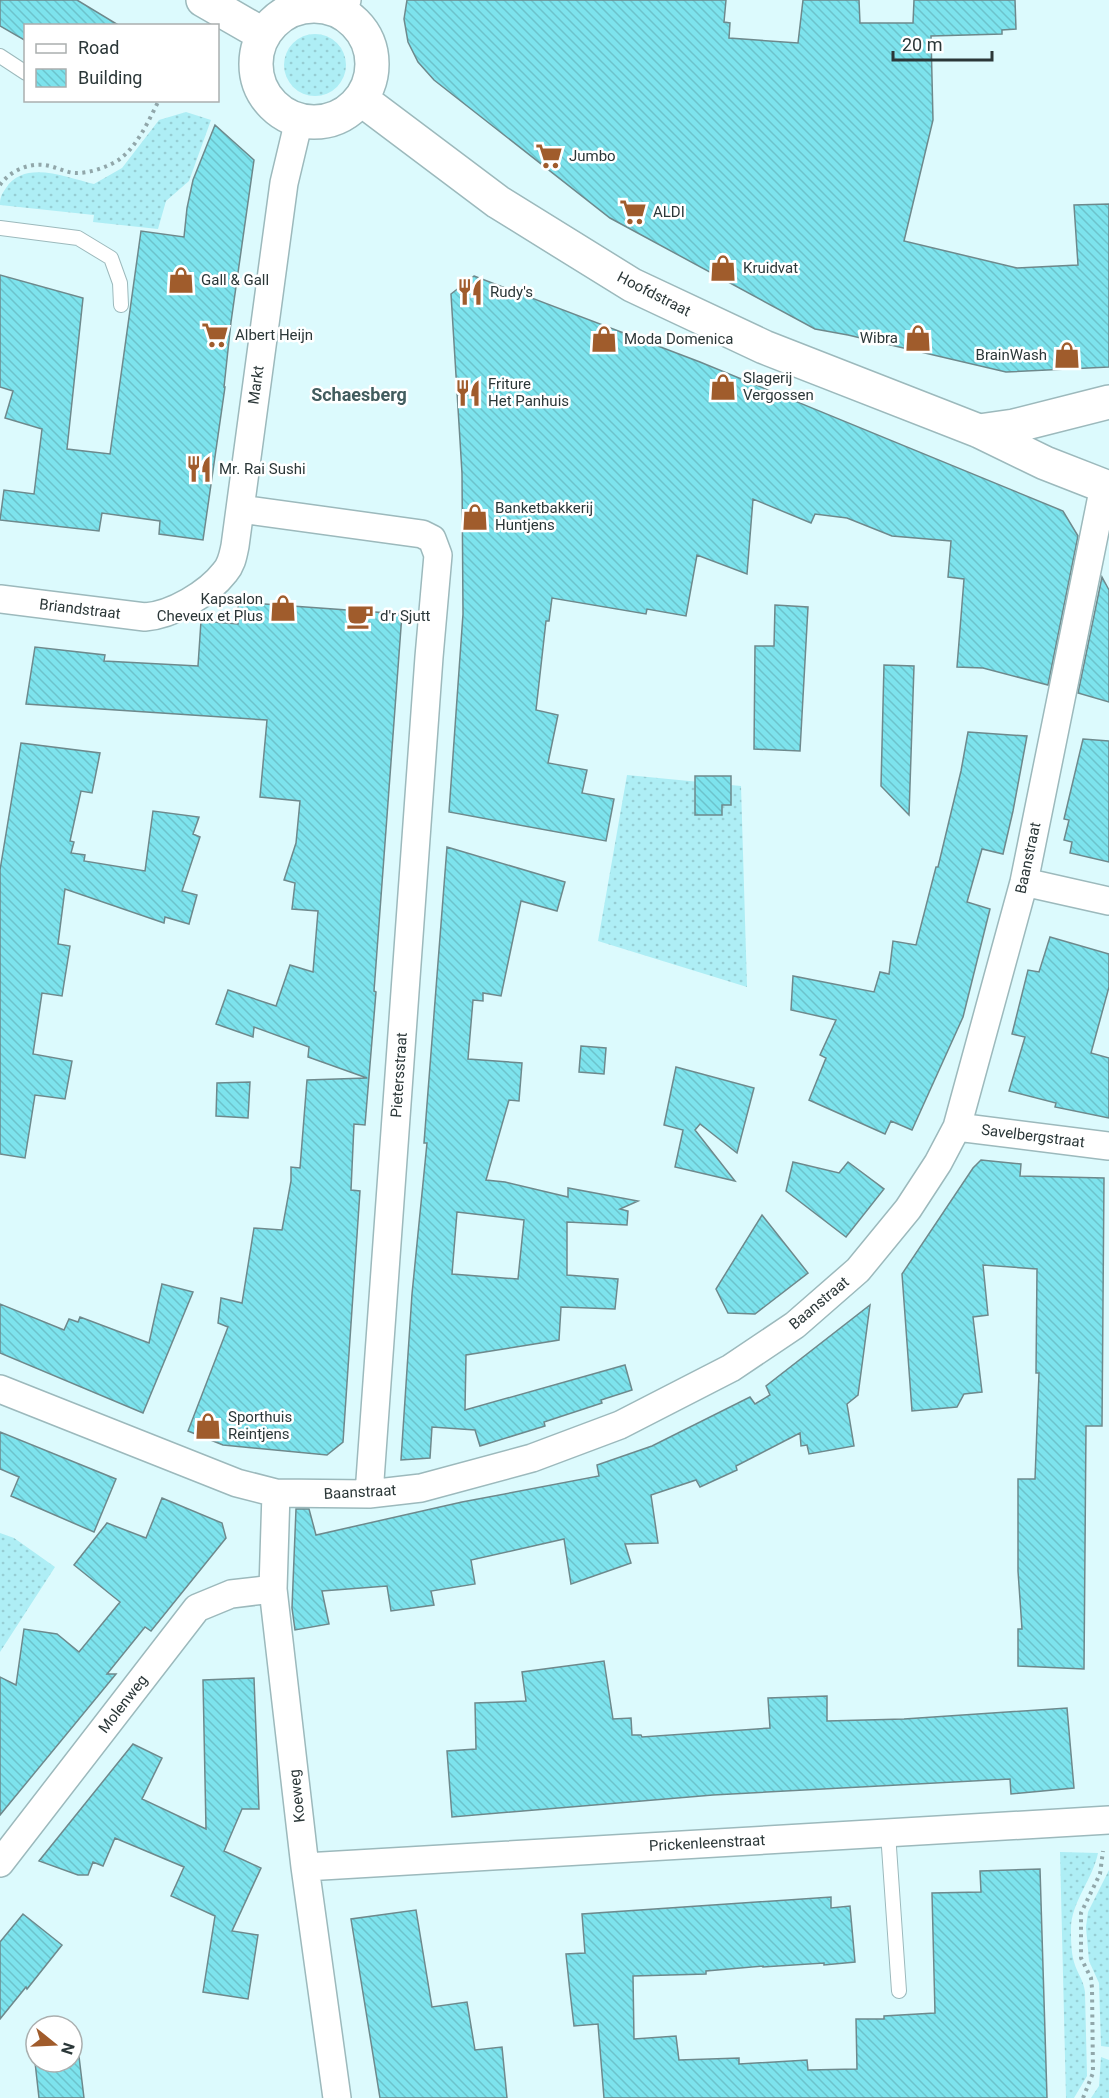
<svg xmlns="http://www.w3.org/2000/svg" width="1109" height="2098" font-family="Roboto,sans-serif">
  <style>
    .grass { fill: url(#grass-dots) }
    .building { fill: url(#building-back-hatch); stroke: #6e898c; stroke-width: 1.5; fill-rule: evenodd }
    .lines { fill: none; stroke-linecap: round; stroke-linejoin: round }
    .service-casing { stroke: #9cb9bc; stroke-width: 16 }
    .minor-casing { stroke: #9cb9bc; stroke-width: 30 }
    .tertiary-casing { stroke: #9cb9bc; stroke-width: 36 }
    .path { stroke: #91a7aa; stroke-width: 4; stroke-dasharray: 3 4.5; stroke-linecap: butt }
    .service { stroke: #fff; stroke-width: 14 }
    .minor { stroke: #fff; stroke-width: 27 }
    .tertiary { stroke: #fff; stroke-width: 33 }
    .labels { text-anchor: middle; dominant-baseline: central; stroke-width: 5; stroke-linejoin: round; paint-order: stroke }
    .poi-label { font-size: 15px; fill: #2b3738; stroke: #fff; text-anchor: start }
    .street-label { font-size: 15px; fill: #2b3738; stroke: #fff }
    .quarter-label { font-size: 18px; font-weight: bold; fill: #425c5e; stroke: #fff }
  </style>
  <defs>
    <pattern id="grass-dots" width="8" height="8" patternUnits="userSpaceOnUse" patternTransform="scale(1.5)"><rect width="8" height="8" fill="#aeeef5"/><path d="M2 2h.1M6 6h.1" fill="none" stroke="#96cdd3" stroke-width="1.8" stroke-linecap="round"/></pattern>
    <pattern id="building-back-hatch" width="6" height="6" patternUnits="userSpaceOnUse" patternTransform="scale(1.5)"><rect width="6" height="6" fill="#7de3ed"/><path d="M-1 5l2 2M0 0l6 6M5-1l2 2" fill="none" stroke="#6cc3cc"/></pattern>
  </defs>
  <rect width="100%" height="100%" fill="#dcfafd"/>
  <!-- grass -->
  <path class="grass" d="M284 65a31 31 0 1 1 62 0a31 31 0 1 1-62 0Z
    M186,112l25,8 -22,61 -23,20 -8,28 -65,-7 1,-7 -94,-10c0,-7 1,-10 6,-17 19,-29 61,-10 88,-4l28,-16 37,-48z
    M627,775l114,11 6,201 -149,-46z
    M0,1533l14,5 41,29 -55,85z
    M1060,1852l38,1c-5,26 -27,49 -27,76 0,9 0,23 3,33 3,11 10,19 11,30l2,84 -13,22h-8z
    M1109,1870v177l-8,-1 -2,-63 -10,-22 -3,-34 2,-15z
    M1101,2057l8,3v38h-18l8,-12z"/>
  <!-- building -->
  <path class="building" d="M0,0h77l43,26h-94v15l-26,-15z
    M407,0h319l-2,22 6,1 -1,15 69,5 5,-43h56l1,23h53l1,-23h101l1,29 -14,1v4l-71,2 2,84 -29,121 113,27 61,-3 -4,-60 35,-1v163l-103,5 -158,-37 -33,-6 -205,-111 -176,-138 -16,-18 -10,-20 -4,-23z
    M215,125l39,35 -23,162 -7,65h1l-22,153 -44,-6 1,-13 -58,-8 -3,18 -99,-11 4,-30 30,4 8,-65 -37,-11 8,-27 -13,-4v-112l83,23 -16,151 43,5 31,-223 43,6 3,-29 6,-28z
    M474,276l226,86 363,149 15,25 -30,149 -65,-17 -26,-1 7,-88 -16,-2 3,-36 -59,-5 -45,-18 -32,-4 -4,9 -58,-24 -6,75 -50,-19 -11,61 -39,-7 -1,5 -94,-16 -3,23h-3l-10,89 22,5 -10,48 39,7 -5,23 32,6 -8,42 -157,-29 14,-198 -1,-141 -11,-179z
    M1102,577l7,13v112l-31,-9z
    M238,602l164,12 -28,377 2,1 -11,133 -11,-1 -3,66 9,1 -17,251 -16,13 -104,-10 -35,-14 40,-104 -10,-4 3,-25 21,5 12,-75 28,2 9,-49v-14l9,1 7,-88 60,-2 -59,-21 1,-10 -55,-20 -1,10 -37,-13 12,-34 48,16 14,-41 23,7 5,-61 -26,-2 3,-26 -11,-3 12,-37 4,-42 -40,-4 7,-77 -241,-16 9,-57 70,8 -1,6 94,5 3,-45 37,3z
    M775,605l33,2 -8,144 -46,-2 1,-103h19z
    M884,665l30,1 -5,149 -28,-29z
    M968,732l59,4 -14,75 -10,43 -21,-5 -15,53 23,7 -27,108 -51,113 -21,-9 -6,13 -76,-34 17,-42 -6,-3 16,-35 -45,-10 2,-34 81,16 6,-20 9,2 4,-33 23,4 20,-78h2l23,-96z
    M1083,739l26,2v121l-39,-9 2,-11 -8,-2 5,-20 -5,-1z
    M21,743l79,10 -8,40 -11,-2 -11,50 4,1 -3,11 14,2 -1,6 61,10 8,-60 46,6 -6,17 7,3 -18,54 15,4 -8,29 -24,-7 -1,6 -99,-34 -7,55 12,2 -8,50 -20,-3 -9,61 39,7 -7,38 -30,-4 -10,63 -25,-4v-284z
    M695,776h36v29h-9v10h-27z
    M447,847l118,35 -8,29 -36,-10 -20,95 -18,-3v8l-10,-1 -5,59 54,4 -3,38 -10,-1 -23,80 19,2 63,15v-9l70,13 -18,8 8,2 -1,14 -60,-3v53l51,4 -3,30 -54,-2 -2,33 -93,15 -1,55 160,-45 7,25 -31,10 1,3 -58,19 1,4 -65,20 -5,-16 -43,-3 -2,31 -29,2 11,-166 15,-151h-3zM457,1212l67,8 -6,59 -66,-5z
    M1050,937l59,17v33l-18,66 18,5v60l-54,-11 1,-4 -47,-12 16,-54 -13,-3 16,-64 11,2z
    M581,1046l25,2 -2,26 -25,-2z
    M676,1067l78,21 -17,65 -37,-29 -5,6 40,51 -60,-14 8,-37 -19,-5z
    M250,1082l-2,36 -32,-2 1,-33z
    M981,1160l40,4 -1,12 84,2 -2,248h-16l-2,243 -66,-3v-37h4l-4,-58v-92h17l4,-106h-3l1,-104 -54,-4 5,50 -15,2 9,75 -18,2 -7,13 -45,4 -10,-137 71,-106z
    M793,1162l46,11 9,-11 36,27 -38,48 -60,-46z
    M762,1215l46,58 -53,41 -27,-1 -12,-24z
    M162,1284l31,8 -50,121 -143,-60v-49l64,26 5,-11 9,3 2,-5 69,26z
    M870,1305l-12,90 -11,9 7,42 -45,8 -2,-9 -6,1 -1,-13 -64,33 1,4 -37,17 -4,-7 -45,15 7,48 -33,1 6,19 -60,21 -7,-45 -93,21 4,24 -44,7 3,14 -43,6 -4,-25 -65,5 7,33 -34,6 -3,-22 4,-99h13l7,26 146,-33 137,-26 -2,-11 55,-19 98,-49 5,7 15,-9 -4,-9z
    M0,1432l116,47 -22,53 -83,-36 8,-19 -19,-8z
    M162,1498l60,25 4,15 -75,93 -6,-4 -38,47h9l-116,141v-138l16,8 8,-56 33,5 22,18 41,-50 -46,-37 33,-42 39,15z
    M604,1661l9,58 18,-1 1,17h9l1,2 128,-9 -2,-30 59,-2v25l77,-2 163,-11 7,80 -63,6 -1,-15 -297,16 -261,22 -5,-66 29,-2 -1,-46 51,-2 -4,-29z
    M254,1678l5,131h-17l-18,42 37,17 -29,63 26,4 -10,64 -45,-7 12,-76 -44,-20 13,-29 -69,-29 -12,28 -10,-4 -5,13h-10l-39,-14 94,-117 29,14 -20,41 64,30 -3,-149z
    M1040,1869l7,229h-443l-6,-74 -24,2 -4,-34 -4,-38 19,-1 -3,-39 249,-17v11l19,-2 5,56 -31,3v-2l-61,4v-1l-57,5v3l-73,2 1,63 42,-3 3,24 60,-2v6l68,-4 1,10 49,-1 -1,-50h28v-3l51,-3 -3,-120 49,-1 -1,-21z
    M416,1910l16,97 35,-5 8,48 27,-3 5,51h-127l-29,-179z
    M23,1914l39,31 -35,44 -1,-2 -26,32v-77z
    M78,2048l6,50h-45l-5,-45h2v9h36v-13z"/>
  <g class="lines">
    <defs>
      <path id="service" d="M0,56l26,17
        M0,228l78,10 33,20 9,25 1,22
        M888,1833l11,158"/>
      <path id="minor" d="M341,12l6,-12
        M240,509l182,25 10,5 6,16 -9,102 -60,837
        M0,599l145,18c27,-2 63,-23 80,-45 7,-8 8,-17 10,-26l49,-363 15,-63
        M1024,882l85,19
        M957,1127l152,19
        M0,1389l237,94 39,10 93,1 52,-6 111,-30 88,-33 111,-57 64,-43 63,-55 50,-61 30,-46 19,-36 67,-245 80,-396
        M276,1493l-3,96 32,278 32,231
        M0,1863l197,-255 34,-14 42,-5
        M305,1867l804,-47"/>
      <path id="tertiary" d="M203,0l61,35
        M256 64a58 58 0 1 1 116 0a58 58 0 1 1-116 0Z
        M361,99l137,103 134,83 132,62 215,84 66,32 64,25
        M979,431l35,-5 95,-24"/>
    </defs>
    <!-- service casing -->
    <use href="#service" class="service-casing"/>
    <!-- minor casing -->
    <use href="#minor" class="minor-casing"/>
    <!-- tertiary casing -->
    <use href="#tertiary" class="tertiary-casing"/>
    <!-- path -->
    <path class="path" d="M0,185c9,-13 27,-22 44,-20 11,1 22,8 32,8 15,0 32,-6 44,-14 18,-14 29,-39 39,-59
      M1083,2098l10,-25 -1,-85 -1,-10 -10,-20v-45l19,-39 3,-23"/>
    <!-- service -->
    <use href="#service" class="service"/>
    <!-- minor -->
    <use href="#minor" class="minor"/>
    <!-- tertiary -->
    <use href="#tertiary" class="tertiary"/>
  </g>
  <!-- icons -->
  <defs>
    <symbol id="supermarket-bare" viewBox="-9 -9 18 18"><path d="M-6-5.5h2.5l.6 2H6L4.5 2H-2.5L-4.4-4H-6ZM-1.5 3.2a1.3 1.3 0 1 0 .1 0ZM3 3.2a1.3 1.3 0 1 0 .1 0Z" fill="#a05c2c" stroke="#fff" stroke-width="2.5" paint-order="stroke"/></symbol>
    <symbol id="shop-bare" viewBox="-9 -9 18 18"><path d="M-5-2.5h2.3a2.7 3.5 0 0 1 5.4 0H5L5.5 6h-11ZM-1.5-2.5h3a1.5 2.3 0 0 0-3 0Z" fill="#a05c2c" stroke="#fff" stroke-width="2.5" paint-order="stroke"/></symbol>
    <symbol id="restaurant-bare" viewBox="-9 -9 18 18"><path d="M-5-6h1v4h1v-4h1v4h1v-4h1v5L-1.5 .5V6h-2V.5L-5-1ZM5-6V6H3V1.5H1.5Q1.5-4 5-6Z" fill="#a05c2c" stroke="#fff" stroke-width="2.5" paint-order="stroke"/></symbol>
    <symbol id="cafe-bare" viewBox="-9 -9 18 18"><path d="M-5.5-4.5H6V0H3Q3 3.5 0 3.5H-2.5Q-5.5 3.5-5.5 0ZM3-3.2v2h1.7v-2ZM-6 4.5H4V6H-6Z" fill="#a05c2c" stroke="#fff" stroke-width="2.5" paint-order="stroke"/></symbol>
  </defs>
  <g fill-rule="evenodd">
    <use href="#supermarket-bare" x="530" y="137" width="38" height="38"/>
    <use href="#supermarket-bare" x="614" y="193" width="38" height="38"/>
    <use href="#shop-bare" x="704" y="249" width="38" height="38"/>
    <use href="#shop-bare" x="162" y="261" width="38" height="38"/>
    <use href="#restaurant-bare" x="451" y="273" width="38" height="38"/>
    <use href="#supermarket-bare" x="196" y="316" width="38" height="38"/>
    <use href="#shop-bare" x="899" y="319" width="38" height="38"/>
    <use href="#shop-bare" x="585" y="320" width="38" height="38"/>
    <use href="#shop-bare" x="1048" y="336" width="38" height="38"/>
    <use href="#shop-bare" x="704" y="368" width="38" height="38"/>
    <use href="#restaurant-bare" x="449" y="374" width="38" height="38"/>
    <use href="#restaurant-bare" x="180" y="450" width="38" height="38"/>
    <use href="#shop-bare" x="456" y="498" width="38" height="38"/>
    <use href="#shop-bare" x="264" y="589" width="38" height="38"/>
    <use href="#cafe-bare" x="341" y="597" width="38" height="38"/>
    <use href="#shop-bare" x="189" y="1407" width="38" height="38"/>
  </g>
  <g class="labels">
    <!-- poi labels -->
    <g class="poi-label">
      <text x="569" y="156">Jumbo</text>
      <text x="653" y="212">ALDI</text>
      <text x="743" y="268">Kruidvat</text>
      <text x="201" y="280">Gall &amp; Gall</text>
      <text x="490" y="292">Rudy's</text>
      <text x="235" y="335">Albert Heijn</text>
      <text x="898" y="338" text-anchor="end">Wibra</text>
      <text x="624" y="339">Moda Domenica</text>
      <text x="1047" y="355" text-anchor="end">BrainWash</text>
      <text x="743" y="378">Slagerij<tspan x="743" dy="17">Vergossen</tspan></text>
      <text x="488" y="384">Friture<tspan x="488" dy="17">Het Panhuis</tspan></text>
      <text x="219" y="469">Mr. Rai Sushi</text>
      <text x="495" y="508">Banketbakkerij<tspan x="495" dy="17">Huntjens</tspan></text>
      <text x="263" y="599" text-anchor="end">Kapsalon<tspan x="263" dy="17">Cheveux et Plus</tspan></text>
      <text x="380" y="616">d'r Sjutt</text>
      <text x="228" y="1417">Sporthuis<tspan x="228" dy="17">Reintjens</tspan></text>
    </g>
    <!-- street labels -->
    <g class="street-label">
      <text transform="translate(654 294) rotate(27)">Hoofdstraat</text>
      <text transform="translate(256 385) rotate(-82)">Markt</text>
      <text transform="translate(80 609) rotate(7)">Briandstraat</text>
      <text transform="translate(1028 858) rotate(-78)">Baanstraat</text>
      <text transform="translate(399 1075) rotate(-86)">Pietersstraat</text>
      <text transform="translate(1033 1136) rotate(7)">Savelbergstraat</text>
      <text transform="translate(819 1303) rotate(-40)">Baanstraat</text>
      <text transform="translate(360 1492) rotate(-3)">Baanstraat</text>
      <text transform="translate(123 1704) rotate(-52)">Molenweg</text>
      <text transform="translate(297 1796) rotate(-96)">Koeweg</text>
      <text transform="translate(707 1843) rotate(-3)">Prickenleenstraat</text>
    </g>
    <!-- quarter labels -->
    <g class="quarter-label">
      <text x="359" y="394">Schaesberg</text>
    </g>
  </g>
  <!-- legend -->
  <rect x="24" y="24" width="195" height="78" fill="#ffffff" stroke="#aaafaf" stroke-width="1.5"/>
  <rect x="36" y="44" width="30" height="9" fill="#ffffff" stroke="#aaafaf" stroke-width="1.5"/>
  <text x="78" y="54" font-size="18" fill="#2b3738">Road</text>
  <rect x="36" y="69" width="30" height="18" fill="url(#building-back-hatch)" stroke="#aaafaf" stroke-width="1.5"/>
  <text x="78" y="84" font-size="18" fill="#2b3738">Building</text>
  <!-- north arrow -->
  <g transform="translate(54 2044) rotate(108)"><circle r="28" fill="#ffffff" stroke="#aaafaf" stroke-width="1.5"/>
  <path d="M0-4.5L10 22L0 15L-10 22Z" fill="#a05c2c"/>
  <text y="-9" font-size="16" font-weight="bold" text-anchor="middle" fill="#2b3738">N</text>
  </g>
  <!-- scale -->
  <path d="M893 51v9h99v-9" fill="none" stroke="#2b3738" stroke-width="3"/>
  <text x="902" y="51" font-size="18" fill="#2b3738" stroke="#ffffff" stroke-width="4.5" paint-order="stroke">20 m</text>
</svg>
